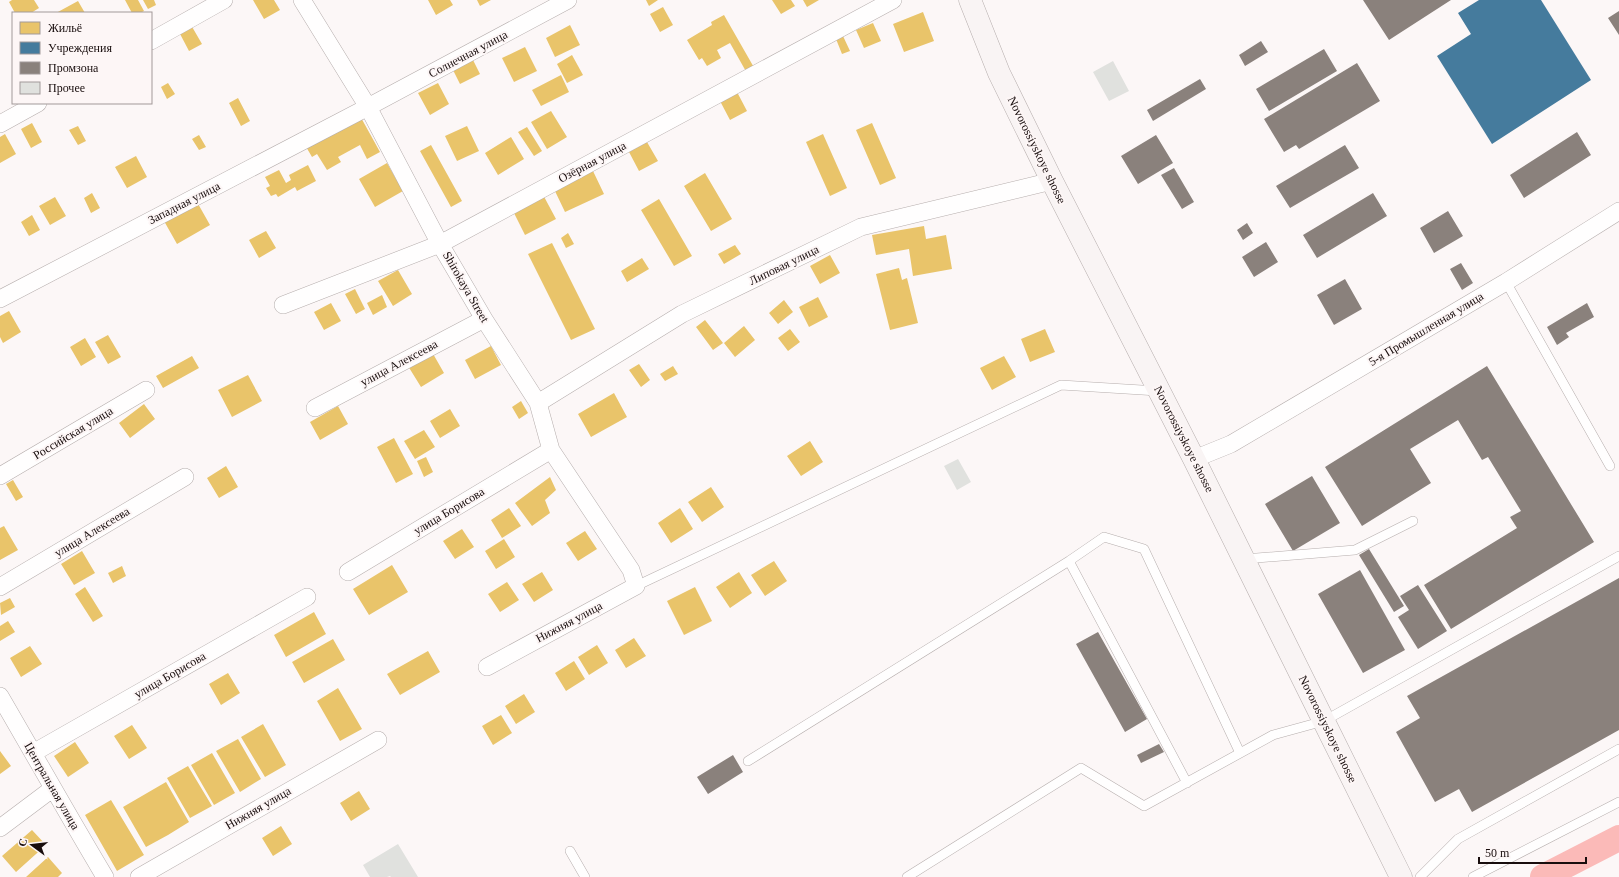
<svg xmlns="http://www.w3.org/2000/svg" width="1619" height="877" font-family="Georgia,serif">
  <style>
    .homes { fill: #e9c46a }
    .public { fill: #457b9d }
    .industry { fill: #8a817c }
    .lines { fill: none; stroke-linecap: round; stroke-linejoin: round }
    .river { stroke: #fbbab8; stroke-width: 26 }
    .building { fill: #e0e1de }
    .service-casing { stroke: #b6aead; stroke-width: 10 }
    .minor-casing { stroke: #b6aead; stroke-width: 18 }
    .secondary-casing { stroke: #b6aead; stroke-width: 23 }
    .service { stroke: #fffefe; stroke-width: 9 }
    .minor { stroke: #fffefe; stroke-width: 17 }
    .secondary { stroke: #f9f4f4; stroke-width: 22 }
    .labels { text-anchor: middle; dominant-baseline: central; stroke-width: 4; stroke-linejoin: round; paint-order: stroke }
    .street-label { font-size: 12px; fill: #180d0d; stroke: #fdf6f6 }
  </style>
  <rect width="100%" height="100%" fill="#fcf7f7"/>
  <!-- homes -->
  <path class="homes" d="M12,0h22l5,8 -8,5h-16l-6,-11z
    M125,0h13l6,11 -4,2h-8z
    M143,0h11l2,5 -8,4z
    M253,0h21l6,10 -16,9z
    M428,0h22l3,5 -17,10z
    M477,0h14l-11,6z
    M646,0h12l-9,6z
    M772,0h19l4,6 -14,8z
    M803,0h16l-12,7z
    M78,1l7,12h-29z
    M663,7l10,18 -13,7 -10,-18z
    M923,12l11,29 -30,11 -11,-28z
    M724,15l32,56 -8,4 -18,-32 -13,7 4,8 -14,8 -5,-8 -3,2 -12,-20 25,-15 -1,-3z
    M873,23l8,18 -17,7 -8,-18z
    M191,25l11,19 -13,7 -10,-19z
    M570,25l10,20 -25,12 -9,-19z
    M843,36l7,15 -8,3 -6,-15z
    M525,47l12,24 -23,11 -12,-24z
    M572,55l11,20 -16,8 -10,-19z
    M471,56l9,18 -20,10 -9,-18z
    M561,75l8,17 -28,14 -9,-16z
    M168,83l7,11 -8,5 -6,-12z
    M438,83l11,21 -19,11 -12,-22z
    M737,92l10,19 -17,9 -10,-19z
    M238,98l12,23 -9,5 -12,-23z
    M551,111l16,26 -20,12 -16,-27z
    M359,114l21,38 -13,7 -7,-14 -22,12 3,5 -14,8 -10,-16 -5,3 -7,-12z
    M32,123l10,19 -11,6 -10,-19z
    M872,123l24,55 -16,7 -24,-55z
    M78,126l8,15 -8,4 -9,-15z
    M467,126l12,25 -22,10 -12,-25z
    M527,127l15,24 -8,5 -16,-24z
    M5,134l11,20 -16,9v-26z
    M823,134l24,54 -17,8 -24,-54z
    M199,135l7,12 -7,3 -7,-11z
    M511,137l13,22 -26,16 -13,-22z
    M647,142l11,19 -19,10 -10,-19z
    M431,145l31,56 -11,6 -31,-56z
    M136,156l11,21 -20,11 -12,-21z
    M387,163l16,28 -28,16 -16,-28z
    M308,165l8,16 -19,10 -2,-4 -17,10 -2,-3 -5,2 -5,-8 4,-2 -5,-9 14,-7 7,13 5,-3 -2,-5z
    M593,171l11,23 -39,18 -11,-23z
    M705,173l27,46 -21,12 -27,-45z
    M541,191l15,28 -31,16 -14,-28z
    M92,193l8,15 -9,5 -7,-15z
    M55,197l11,19 -16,9 -11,-19z
    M659,199l33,57 -18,10 -33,-56z
    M197,202l13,23 -33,19 -13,-23z
    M32,215l8,15 -11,6 -8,-14z
    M924,226l2,13 20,-4 6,34 -39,7 -4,-27 -33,6 -4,-20z
    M266,231l10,17 -17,10 -10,-18z
    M568,233l6,11 -8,4 -5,-10z
    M552,243l43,86 -24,11 -43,-86z
    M735,245l6,9 -17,10 -6,-10z
    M830,255l10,18 -20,11 -10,-18z
    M642,258l7,11 -22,13 -6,-11z
    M899,268l3,12 5,-2 11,45 -28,7 -14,-56z
    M398,270l14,24 -19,12 -15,-25z
    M355,289l10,20 -9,5 -11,-20z
    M382,295l5,12 -14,8 -6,-12z
    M818,297l10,20 -19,10 -10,-20z
    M784,300l9,12 -15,12 -9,-11z
    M331,303l10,18 -17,9 -10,-18z
    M9,311l12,21 -18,11 -3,-6v-21z
    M705,320l18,23 -10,7 -17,-23z
    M744,326l11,14 -20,17 -11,-14z
    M790,329l10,13 -12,9 -10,-13z
    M1045,329l10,23 -25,10 -9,-23z
    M108,335l13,22 -13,7 -13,-22z
    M85,338l11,19 -15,9 -11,-19z
    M491,346l10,19 -26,14 -10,-19z
    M432,352l12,21 -23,14 -13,-21z
    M192,356l7,12 -36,20 -7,-12z
    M1004,356l12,21 -24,13 -12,-22z
    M639,364l11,16 -9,7 -12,-17z
    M673,366l5,8 -13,7 -5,-7z
    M248,375l14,26 -30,16 -14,-27z
    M614,393l13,24 -36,20 -13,-23z
    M521,401l7,12 -9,6 -7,-12z
    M144,404l11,15 -25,19 -11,-15z
    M338,406l10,18 -28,16 -10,-18z
    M450,409l10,17 -20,12 -10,-17z
    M424,430l11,17 -20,12 -11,-18z
    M394,438l19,36 -17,9 -19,-36z
    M810,441l13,21 -22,14 -14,-20z
    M426,457l7,15 -9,5 -7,-16z
    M226,466l12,21 -19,11 -12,-20z
    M550,477l6,13 -11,10 5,13 -18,13 -17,-23z
    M13,480l10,17 -7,4 -10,-17z
    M711,487l13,20 -22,15 -14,-20z
    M509,508l12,18 -19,12 -11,-18z
    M680,508l13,21 -22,14 -13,-20z
    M4,526l14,24 -18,10v-32z
    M462,529l12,18 -19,12 -12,-18z
    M585,531l12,18 -19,12 -12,-18z
    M504,539l11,18 -19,12 -11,-18z
    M82,551l13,22 -21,12 -13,-21z
    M774,561l13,20 -22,15 -14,-21z
    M392,565l16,27 -39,23 -16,-26z
    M122,566l4,10 -13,7 -5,-10z
    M542,572l11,18 -19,12 -12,-18z
    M739,572l13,21 -22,15 -14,-21z
    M507,582l12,18 -19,12 -12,-18z
    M85,587l18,29 -10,6 -18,-28z
    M695,587l17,34 -28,14 -17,-34z
    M10,598l5,9 -14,8 -1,-12z
    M314,612l12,22 -40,23 -12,-22z
    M8,621l7,11 -15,9v-15z
    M634,638l12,18 -20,12 -11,-18z
    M333,639l12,21 -41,23 -12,-21z
    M597,645l11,18 -19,12 -11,-18z
    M30,646l12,18 -21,13 -11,-19z
    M428,651l12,21 -40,23 -13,-21z
    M574,661l11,18 -19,12 -11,-18z
    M228,673l12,20 -19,12 -12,-21z
    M338,688l24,41 -22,12 -23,-40z
    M524,694l11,18 -19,12 -11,-18z
    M501,715l11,18 -19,12 -11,-19z
    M263,724l23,41 -21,12 -24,-40z
    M132,725l15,23 -18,11 -15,-23z
    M238,739l23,40 -21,13 -24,-41z
    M75,742l14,21 -21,14 -14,-21z
    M0,751l11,15 -11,8z
    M212,753l23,40 -21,12 -23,-40z
    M188,766l24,40 -22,12 -23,-40z
    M166,782l23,40 -21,13 -12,-22 12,22 -22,12 -23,-40z
    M359,791l11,18 -19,12 -11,-18z
    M111,800l33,55 -27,16 -32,-56z
    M281,826l11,18 -19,12 -11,-18z
    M32,830l14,15 -30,27 -14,-16z
    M48,857l14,16 -4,4h-32z"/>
  <!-- public -->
  <path class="public" d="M1479,0h62l50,80 -99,64 -55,-88 34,-22 -13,-21z"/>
  <!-- industry -->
  <path class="industry" d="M1363,0h88l-62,40z
    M1619,11v24l-11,-17z
    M1261,41l7,11 -23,14 -6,-11z
    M1324,49l13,22 -68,40 -13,-22z
    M1357,63l23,38 -81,48 -3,-4 -12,7 -20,-33z
    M1200,79l6,10 -53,32 -6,-11z
    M1577,132l14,23 -67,43 -14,-23z
    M1156,135l17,28 -35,21 -17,-28z
    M1345,145l14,23 -69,40 -14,-22z
    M1174,168l20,34 -12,7 -21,-34z
    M1373,193l14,23 -70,42 -14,-23z
    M1448,211l15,25 -29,17 -14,-25z
    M1247,223l6,10 -10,7 -6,-10z
    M1266,242l12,20 -24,15 -12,-20z
    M1461,263l12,20 -11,7 -12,-21z
    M1345,279l17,30 -28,16 -17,-30z
    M1587,303l7,14 -28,16 3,4 -12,8 -10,-18z
    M1487,366l107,176 -143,87 -27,-44 93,-57 -7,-11 11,-6 -33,-54 -6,3 -24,-40 -48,29 21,34 -69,43 -37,-59z
    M1312,476l28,47 -47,28 -28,-47z
    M1369,549l35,57 -10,6 -35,-57z
    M1360,570l45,80 -42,23 -45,-79z
    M1619,578v152l-147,82 -13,-23 -24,13 -39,-70 24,-14 -13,-22z
    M1418,585l29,46 -29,18 -20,-32 11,-7 -9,-14z
    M1098,632l49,87 -22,13 -49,-88z
    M1159,744l5,8 -23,11 -4,-8z
    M733,755l10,17 -35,22 -11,-17z"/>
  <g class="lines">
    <!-- river -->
    <path class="river" d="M1543,877l76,-39"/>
  </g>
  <!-- building -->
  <path class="building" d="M1113,61l16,30 -20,10 -16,-29z
    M958,459l13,23 -14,8 -13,-24z
    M398,844l20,33h-27l-1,-1 -3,1h-17l-7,-12z"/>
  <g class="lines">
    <defs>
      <path id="service" d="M1506,282l104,184
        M1244,559l111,-9 58,-29
        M1069,561l118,222
        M636,586l425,-201 97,6
        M748,761l321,-200 35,-24 40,12 96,204
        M570,851l15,26
        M907,877l174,-109 63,38 129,-71 51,-14 295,-165
        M1420,877l38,-38 161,-90
        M1473,877l146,-75"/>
      <path id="minor" d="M302,0l66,107 72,137 44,75 54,84 13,47 80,120 5,16 -149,81
        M151,41l73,-41
        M0,124l38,-21
        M0,299l368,-192 200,-107
        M283,305l157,-61 453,-244
        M538,403l144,-89 179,-87 191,-46
        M315,408l169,-89
        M1194,459l37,-15 275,-162 113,-71
        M0,476l146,-86
        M348,572l203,-122
        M0,587l185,-110
        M0,696c35,60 69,121 105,181
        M33,753l274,-156
        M0,828l52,-39
        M139,877l239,-137"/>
      <path id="secondary" d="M970,0l29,73 53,108 142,278 207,418"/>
    </defs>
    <!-- service casing -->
    <use href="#service" class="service-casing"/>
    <!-- minor casing -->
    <use href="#minor" class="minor-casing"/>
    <!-- secondary casing -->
    <use href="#secondary" class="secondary-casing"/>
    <!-- service -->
    <use href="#service" class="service"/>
    <!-- minor -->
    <use href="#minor" class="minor"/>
    <!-- secondary -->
    <use href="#secondary" class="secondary"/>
  </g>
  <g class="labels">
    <!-- street labels -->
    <g class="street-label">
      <text transform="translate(468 54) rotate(-28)">Солнечная улица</text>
      <text transform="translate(1037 150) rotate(64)">Novorossiyskoye shosse</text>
      <text transform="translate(592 162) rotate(-28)">Озёрная улица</text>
      <text transform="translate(184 203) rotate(-27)">Западная улица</text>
      <text transform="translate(784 265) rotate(-26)">Липовая улица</text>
      <text transform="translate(466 287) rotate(60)">Shirokaya Street</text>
      <text transform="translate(1426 329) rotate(-31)">5-я Промышленная улица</text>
      <text transform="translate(399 363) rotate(-28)">улица Алексеева</text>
      <text transform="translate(73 433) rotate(-31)">Российская улица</text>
      <text transform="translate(1184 439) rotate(63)">Novorossiyskoye shosse</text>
      <text transform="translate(449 511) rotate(-31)">улица Борисова</text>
      <text transform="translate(92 532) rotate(-31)">улица Алексеева</text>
      <text transform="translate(569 622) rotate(-28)">Нижняя улица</text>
      <text transform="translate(170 675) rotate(-30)">улица Борисова</text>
      <text transform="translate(1328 729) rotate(64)">Novorossiyskoye shosse</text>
      <text transform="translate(52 786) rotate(60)">Центральная улица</text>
      <text transform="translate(258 808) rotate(-30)">Нижняя улица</text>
    </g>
  </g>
  <!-- legend -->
  <rect x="12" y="12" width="140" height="92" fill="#fdf6f6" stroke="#a19999"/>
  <rect x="20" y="22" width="20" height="12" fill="#e9c46a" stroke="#a19999"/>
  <text x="48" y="32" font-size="12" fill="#180d0d">Жильё</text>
  <rect x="20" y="42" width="20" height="12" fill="#457b9d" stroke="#a19999"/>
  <text x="48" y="52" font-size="12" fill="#180d0d">Учреждения</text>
  <rect x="20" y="62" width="20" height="12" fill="#8a817c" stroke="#a19999"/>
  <text x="48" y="72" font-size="12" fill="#180d0d">Промзона</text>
  <rect x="20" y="82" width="20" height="12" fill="#e0e1de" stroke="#a19999"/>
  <text x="48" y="92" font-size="12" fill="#180d0d">Прочее</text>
  <!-- north arrow -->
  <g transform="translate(32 845) rotate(285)" stroke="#fdf6f6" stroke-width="3" paint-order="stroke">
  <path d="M0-3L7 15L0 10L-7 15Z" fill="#180d0d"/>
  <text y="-6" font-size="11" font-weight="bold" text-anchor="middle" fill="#180d0d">С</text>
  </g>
  <!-- scale -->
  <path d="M1479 857v6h107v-6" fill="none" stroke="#180d0d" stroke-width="2"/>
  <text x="1485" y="857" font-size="12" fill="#180d0d" stroke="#fdf6f6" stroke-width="3" paint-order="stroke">50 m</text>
</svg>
